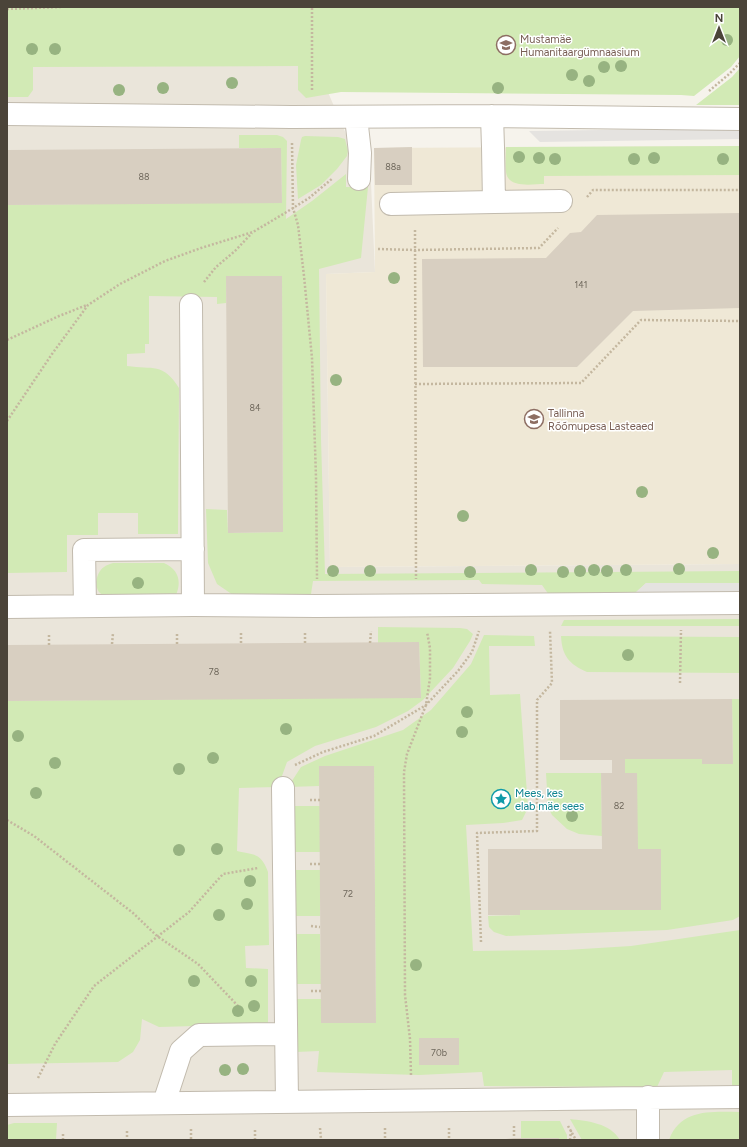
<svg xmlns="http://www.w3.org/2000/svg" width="747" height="1147" font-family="Figtree,sans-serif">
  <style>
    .residential { fill: #eae5da }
    .education { fill: #efe8d6 }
    .green { fill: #d2eab5 }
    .parking { fill: #e5e3e0 }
    .building { fill: #d8cfc1 }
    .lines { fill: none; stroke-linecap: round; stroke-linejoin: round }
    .minor-casing { stroke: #c2bbae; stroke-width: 24 }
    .path { stroke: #c4b79f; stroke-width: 2.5; stroke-dasharray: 2 2; stroke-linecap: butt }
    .minor { stroke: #fff; stroke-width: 22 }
    .tree { fill: #97b381 }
    .labels { text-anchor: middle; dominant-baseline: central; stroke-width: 3; stroke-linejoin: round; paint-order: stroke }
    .number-label { font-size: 9px; fill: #6e675b }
    .education-label { font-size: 11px; fill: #785e54; stroke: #fff; text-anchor: start }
    .culture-label { font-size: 11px; fill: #0d838f; stroke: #fff; text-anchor: start }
  </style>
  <rect width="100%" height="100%" fill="#f6f3ec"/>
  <!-- residential -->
  <path class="residential" d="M7,7h317v76l28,65v34l19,1 4,89 -49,2 4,293 410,-3v576h-733z"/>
  <!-- education -->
  <path class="education" d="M740,146v418l-410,3 -4,-293 49,-2 -1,-124z"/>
  <!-- green -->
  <path class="green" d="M7,7h733v49l-9,11 -37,29 -13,-1 -340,-3 -35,6 -8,-8v-24l-265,1v23l-5,7h-21z
    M740,68v37h-44l36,-28z
    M239,135h38l6,2 4,4 -1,78 26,-18 34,-27v13h22l-7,71 -42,11 2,170 4,135 415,-3v12h-94l-12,11 -85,1 -7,-10 -60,-1 -3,-4 -166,1 -2,13 -78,1 -16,-11 -9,-21 -2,-54 21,1 1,23 55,-1 -1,-256h-56v27l-9,1v-7l-68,-1v48h-4v9l-18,1v12c26,4 36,-4 52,22l-1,146h-40v-21h-40v22h-31v37l-60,1v-368l275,-3 -1,-54h-42z
    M305,136l33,1 7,2 3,12 -1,5 -10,13 -16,16 -23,14 -2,-34 5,-25 1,-3z
    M740,146v29l-196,1v8c-11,0 -36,5 -38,-12 -1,-8 0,-17 0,-25z
    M113,563h51c14,6 18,18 12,32h-73c-10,-4 -8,-22 1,-28 2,-2 6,-3 9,-4z
    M740,619v7h-179l3,-6z
    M378,627l82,1 7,1 6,5 -3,7 -17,27 -30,32 -15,11 -32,16 -61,19 -28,16 -9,25 -39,1 -2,63c18,4 24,2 31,21l1,73 -24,1 1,22 22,1v55l-109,3 -17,-8 -2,21 -7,12 -15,10 -111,2v-363l414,-4 -2,-55 -41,1z
    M484,635l50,1 1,10h-46l1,49 30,-1 8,114 -6,12 -19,3 -37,2 7,126 93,-1 65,-4 109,-16v157h-8v-17l-68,2 -7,15 -173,-1 -2,-14 -63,3 -102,-3 2,-21 -23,1 -1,-53h26v24h55l-2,-257h-54l-1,20 -31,1 13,-20 24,-11 78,-26 28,-20 40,-46z
    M561,636l179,1v36l-153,-1c-18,-8 -25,-16 -26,-36z
    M732,699h8v217l-7,4 -66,10 -161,6 -12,-4 -5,-5 -1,-11 32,-1v-5h141v-60l-23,-1 -13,-76v-14h77l1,5h30z
    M546,773h55l1,63 -23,-2 -12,-5 -15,-14 -4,-8z
    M293,806h27v46h-27z
    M294,870h26v46h-26z
    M294,934h26l1,50h-27z
    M740,1112v28h-71c12,-32 43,-28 71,-28z
    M570,1119c18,2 40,4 50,21h-38z
    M521,1121h39l7,14v5l-46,-2z
    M14,1123h43l-1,17h-49v-15z"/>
  <!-- parking -->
  <path class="parking" d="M740,128v11l-200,3 -11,-11z
    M646,583h94v10l-106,1z"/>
  <!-- building -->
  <path class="building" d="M412,147v38h-37l-1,-37z
    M281,148l1,55 -275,2v-55z
    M740,213v95l-107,3 -56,56h-154l-1,-108 124,-1 24,-25 11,-1 16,-17z
    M226,276h56l1,256 -55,1z
    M419,642l2,56 -414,3v-56z
    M732,699l1,65h-31v-5h-77v14h12l1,76h23v61h-141v5h-32v-66h114l-1,-76h11v-13h-52v-60z
    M319,766h55l2,257h-55z
    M419,1038h40v27h-40z
    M514,1138h45v2h-53v-1z"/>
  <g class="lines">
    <defs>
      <path id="minor" d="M7,114l284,3 201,-1 248,3
        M492,116l1,31 1,55 67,-1
        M356,117l4,36 -1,26
        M391,204l103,-2
        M191,305l2,300
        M85,606l-1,-56 109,-1
        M7,607l186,-2 124,1 423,-3
        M283,788l4,313
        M648,1097v43
        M164,1103l17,-52 18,-16 87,-1
        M7,1105l733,-8"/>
    </defs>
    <!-- minor casing -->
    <use href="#minor" class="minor-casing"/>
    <!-- path -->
    <path class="path" d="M7,9l55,-2
      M312,90v-83
      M709,91l19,-16 12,-12
      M292,143l1,65 5,17 6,51 8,82 4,119 1,102
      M587,197l6,-7h147
      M415,230l1,349
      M378,249l37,1 124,-2 19,-20
      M204,282l12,-15 19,-16 17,-18
      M7,340l52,-24 28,-11
      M415,384l166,-1 60,-63 99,1
      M7,421l45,-67 36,-49 32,-21 45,-23 36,-13 52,-16 32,-19 24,-15 24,-20
      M305,633v10
      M241,643v-11
      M370,643l1,-12
      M112,644l1,-11
      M177,644v-12
      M49,645v-12
      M680,683l1,-53
      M295,765l28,-13 51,-16 52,-31 32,-34 14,-19 7,-21
      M310,800h10
      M7,820l27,16 99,77 24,23 41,28 41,43
      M310,864h10
      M311,926l9,1
      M481,942l-4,-109 60,-2v-131l15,-17 -2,-52
      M311,991h10
      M411,1075l-1,-36 -5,-44 -1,-223 3,-18 19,-49 4,-27v-30l-3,-16
      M38,1078l17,-34 39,-58 95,-74 34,-38 35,-6
      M514,1126v12
      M568,1126l8,14
      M320,1128l1,11
      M385,1128v11
      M449,1128v11
      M191,1129v11
      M127,1131v9
      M63,1140v-8
      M255,1140v-11
      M570,1140l1,-10"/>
    <!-- minor -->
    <use href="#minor" class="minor"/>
  </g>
  <!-- trees -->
  <g class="tree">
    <circle cx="727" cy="40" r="6"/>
    <circle cx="32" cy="49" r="6"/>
    <circle cx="55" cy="49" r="6"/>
    <circle cx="621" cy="66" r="6"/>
    <circle cx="604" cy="67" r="6"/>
    <circle cx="572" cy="75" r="6"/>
    <circle cx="589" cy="81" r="6"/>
    <circle cx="232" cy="83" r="6"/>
    <circle cx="163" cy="88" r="6"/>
    <circle cx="498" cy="88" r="6"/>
    <circle cx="119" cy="90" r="6"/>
    <circle cx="519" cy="157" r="6"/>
    <circle cx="539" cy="158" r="6"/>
    <circle cx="654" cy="158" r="6"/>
    <circle cx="555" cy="159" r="6"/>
    <circle cx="634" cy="159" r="6"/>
    <circle cx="723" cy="159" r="6"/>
    <circle cx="394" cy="278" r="6"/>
    <circle cx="336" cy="380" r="6"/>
    <circle cx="642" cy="492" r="6"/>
    <circle cx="463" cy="516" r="6"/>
    <circle cx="713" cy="553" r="6"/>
    <circle cx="679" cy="569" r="6"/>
    <circle cx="531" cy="570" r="6"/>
    <circle cx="594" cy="570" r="6"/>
    <circle cx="626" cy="570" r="6"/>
    <circle cx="333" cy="571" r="6"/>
    <circle cx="370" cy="571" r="6"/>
    <circle cx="580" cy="571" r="6"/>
    <circle cx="607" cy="571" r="6"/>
    <circle cx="470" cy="572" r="6"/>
    <circle cx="563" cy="572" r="6"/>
    <circle cx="138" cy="583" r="6"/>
    <circle cx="628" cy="655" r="6"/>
    <circle cx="467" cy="712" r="6"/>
    <circle cx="286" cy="729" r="6"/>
    <circle cx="462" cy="732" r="6"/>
    <circle cx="18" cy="736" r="6"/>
    <circle cx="213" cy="758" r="6"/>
    <circle cx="55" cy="763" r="6"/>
    <circle cx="179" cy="769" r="6"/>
    <circle cx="36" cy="793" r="6"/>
    <circle cx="572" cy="816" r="6"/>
    <circle cx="217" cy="849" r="6"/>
    <circle cx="179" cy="850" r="6"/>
    <circle cx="250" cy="881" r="6"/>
    <circle cx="247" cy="904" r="6"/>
    <circle cx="219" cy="915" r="6"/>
    <circle cx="416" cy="965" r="6"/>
    <circle cx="194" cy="981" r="6"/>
    <circle cx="251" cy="981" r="6"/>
    <circle cx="254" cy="1006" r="6"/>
    <circle cx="238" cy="1011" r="6"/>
    <circle cx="243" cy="1069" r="6"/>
    <circle cx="225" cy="1070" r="6"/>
  </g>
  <!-- icons -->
  <defs>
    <symbol id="school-ring" viewBox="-11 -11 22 22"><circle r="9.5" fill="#fff" stroke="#8d6e63" stroke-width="1.5"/><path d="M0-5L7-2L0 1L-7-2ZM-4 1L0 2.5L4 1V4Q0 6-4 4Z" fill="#8d6e63"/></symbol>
    <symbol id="sight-ring" viewBox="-11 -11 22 22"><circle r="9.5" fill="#fff" stroke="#0f9aa8" stroke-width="1.5"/><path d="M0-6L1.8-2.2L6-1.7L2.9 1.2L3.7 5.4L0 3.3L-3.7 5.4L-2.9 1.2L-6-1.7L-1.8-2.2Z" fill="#0f9aa8"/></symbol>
  </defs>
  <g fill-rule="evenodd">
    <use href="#school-ring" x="495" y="34" width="22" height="22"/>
    <use href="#school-ring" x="523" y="408" width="22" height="22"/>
    <use href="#sight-ring" x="490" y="788" width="22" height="22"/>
  </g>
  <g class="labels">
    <!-- number labels -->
    <g class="number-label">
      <text x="393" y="166">88a</text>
      <text x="144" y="176">88</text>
      <text x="581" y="284">141</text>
      <text x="255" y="407">84</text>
      <text x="214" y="671">78</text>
      <text x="619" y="805">82</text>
      <text x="348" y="893">72</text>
      <text x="439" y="1052">70b</text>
    </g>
    <!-- education labels -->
    <g class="education-label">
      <text x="520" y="39">Mustamäe<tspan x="520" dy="13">Humanitaargümnaasium</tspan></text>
      <text x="548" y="413">Tallinna<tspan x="548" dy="13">Rõõmupesa Lasteaed</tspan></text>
    </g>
    <!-- culture labels -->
    <g class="culture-label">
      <text x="515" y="793">Mees, kes<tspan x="515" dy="13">elab mäe sees</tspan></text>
    </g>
  </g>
  <!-- border -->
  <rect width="747" height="1147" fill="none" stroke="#4b4439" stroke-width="16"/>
  <!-- north arrow -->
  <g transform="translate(719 28)" stroke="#ffffff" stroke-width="3" paint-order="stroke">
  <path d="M0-3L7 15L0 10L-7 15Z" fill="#4b4439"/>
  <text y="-6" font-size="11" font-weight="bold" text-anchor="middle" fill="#4b4439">N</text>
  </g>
</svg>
